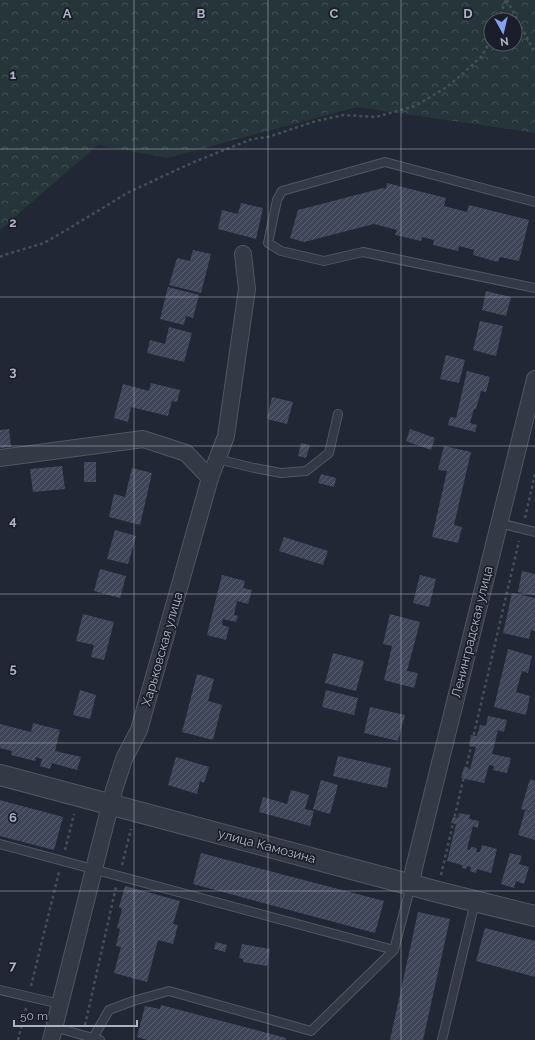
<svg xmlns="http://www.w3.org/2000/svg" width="535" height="1040" font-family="Raleway,sans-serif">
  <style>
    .forest { fill: url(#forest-crowns); fill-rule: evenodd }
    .building { fill: url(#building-hatch) }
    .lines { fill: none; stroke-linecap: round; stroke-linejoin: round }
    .service-casing { stroke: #515664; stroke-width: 10 }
    .minor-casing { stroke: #515664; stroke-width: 18 }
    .tertiary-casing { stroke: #515664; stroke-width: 22 }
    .path { stroke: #425156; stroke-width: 2.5; stroke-dasharray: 3 3; stroke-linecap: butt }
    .service { stroke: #343946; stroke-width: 8 }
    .minor { stroke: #343946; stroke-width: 16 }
    .tertiary { stroke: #343946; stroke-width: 20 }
    .grid { fill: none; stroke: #aeb3c3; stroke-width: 1; stroke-opacity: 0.55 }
    .labels { text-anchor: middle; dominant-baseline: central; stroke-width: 3.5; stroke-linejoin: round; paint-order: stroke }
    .street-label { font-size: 13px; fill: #aeb3c3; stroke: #191e2a }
    .grid-label { font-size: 13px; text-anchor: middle; font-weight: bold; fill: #aeb3c3; stroke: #191e2a; stroke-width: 3.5; stroke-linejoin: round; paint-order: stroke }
  </style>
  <defs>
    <pattern id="forest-crowns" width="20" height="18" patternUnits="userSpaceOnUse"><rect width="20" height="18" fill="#253539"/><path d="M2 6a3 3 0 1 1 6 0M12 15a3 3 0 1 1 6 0" fill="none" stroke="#425054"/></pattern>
    <pattern id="building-hatch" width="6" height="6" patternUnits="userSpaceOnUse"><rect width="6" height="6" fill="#3f4658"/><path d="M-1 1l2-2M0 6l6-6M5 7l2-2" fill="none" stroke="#585e6e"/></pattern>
  </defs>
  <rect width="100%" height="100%" fill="#212735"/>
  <!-- forest -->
  <path class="forest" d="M0,0h535v133l-178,-26 -190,51 -69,-13 -98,85zM491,20h24v24h-24z"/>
  <!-- building -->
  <path class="building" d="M387,183l59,15 -2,8 23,6 2,-7 60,15 -10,41 -19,-4 -2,5 -25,-7 1,-5 -15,-4 -1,5 -25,-6 1,-5 -12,-3 -1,4 -26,-6 2,-5 -23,-6 -70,18 -14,-4 8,-28 85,-22 3,1z
    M241,203l22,5 -7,31 -38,-10 4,-19 16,4z
    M193,250l18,4 -10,39 -32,-8 8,-27 13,3z
    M168,287l31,8 -6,23 -7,-2 -2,9 -24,-6z
    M486,291l25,6 -5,19 -24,-6z
    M480,321l23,5 -7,30 -23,-6z
    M169,327l23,6 -8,29 -37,-9 3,-13 15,4z
    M446,355l19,5 -6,23 -19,-4z
    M467,371l23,6 -4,15 -5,-1 -5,18h-2l-4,14 7,2 -2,7 -27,-7 2,-8 6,1z
    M151,383l29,7 -3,12 -5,-1 -4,15 -37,-9 -3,15 -14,-4 9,-34 26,7z
    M272,397l21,5 -6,22 -20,-5z
    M9,429l2,18 -11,1v-18z
    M410,429l25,9 -4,12 -25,-9z
    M301,443l9,2 -4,13 -8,-2z
    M444,446l27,6 -17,73 8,2 -4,16 -26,-6 15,-66 -9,-1z
    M84,462h12v20h-12z
    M62,466l3,23 -32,3 -3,-23z
    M132,468l20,5 -12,52 -31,-8 5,-23 11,3z
    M321,474l15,4 -2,9 -16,-4z
    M115,530l21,6 -8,28 -21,-5z
    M284,537l44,14 -5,14 -44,-14z
    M100,569l26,7 -6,22 -26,-7z
    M522,571l13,3v21l-17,-3z
    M222,575l23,6 -2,7 9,2 -4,14 -11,-3 -3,14 4,1 -2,6 -13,-3 -1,6 7,2 -3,13 -19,-5z
    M420,575l16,4 -7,28 -16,-4z
    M512,593l23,5v33l-4,-1 -2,9 -26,-6z
    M83,614l31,8 -10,38 -13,-3 3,-12 -18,-4z
    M390,614l30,8 -13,49 11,2 -4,15 -30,-8 8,-34 -9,-2z
    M508,649l24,7 -4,17 -6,-2 -6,21 14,4 -4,19 -32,-8z
    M333,653l31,8 -8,30 -31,-8z
    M197,674l17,5 -6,22 14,4 -9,35 -31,-8z
    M80,690l16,5 -6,24 -17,-4z
    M326,690l32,8 -4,17 -32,-8z
    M370,707l35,8 -7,26 -34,-8z
    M488,716l19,4 -3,12 -6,-2 -6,24 19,4 -4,15 -14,-3 1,-4 -5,-1 -5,18 -23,-5 3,-11 6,2 6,-22 -7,-1 2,-11 6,1 3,-11 6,1z
    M33,723l27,7 -5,21 26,6 -4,13 -25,-7 -2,6 -10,-3 2,-7 -6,-2 -1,4 -24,-6 1,-4 -12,-3v-24l31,8z
    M338,756l53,12 -4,20 -54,-12z
    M176,757l33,10 -5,16 -4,-2 -3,13 -29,-9z
    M530,779l5,2v59l-17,-5 7,-24 7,1 -11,-3z
    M321,780l17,5 -8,29 -17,-5z
    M291,790l18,5 -4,14 9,2 -4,15 -51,-14 4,-15 24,7z
    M0,800l63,17 -9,33 -54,-14z
    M459,813l11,2 -1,4 10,2 -1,7 -5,-2 -6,23 3,1 1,-3 6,1 -1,4h4l2,-7 15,4 -6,24 -14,-4 -1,4 -6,-2 1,-4 -4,-1 -1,3 -4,-1v-3l-15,-4 9,-37 -5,-1 2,-6 5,1z
    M201,853l183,48 -9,32 -182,-49z
    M510,853l12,3 -3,8 10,3 -5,17 -8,-3 -2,7 -13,-4z
    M125,886l55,15 -7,23 5,1 -5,19 -15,-4 -11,42 -33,-9 7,-26 -5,-1 4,-17 -3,-1 5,-19 -3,-2z
    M418,912l32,7 -27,121h-33z
    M485,928l50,13v36l-59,-16z
    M216,942l11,3 -2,7 -11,-3z
    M242,944l28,5 -3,17 -24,-4v-3l-4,-1z
    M161,1005l125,33v2h-139l-10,-3 8,-31 15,3z"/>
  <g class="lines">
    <defs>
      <path id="service" d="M535,202l-150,-40 -103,29 -5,9 -9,43 13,8 43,10 39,-9 172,36
        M217,459l37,9 27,5 25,-2 23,-18 9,-39
        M499,523l36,9
        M0,844l394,106 17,-65
        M0,990l60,14
        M54,1027l46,13
        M93,1038l16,-28 24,-9 36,-10 142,40 83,-81
        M442,1040l33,-138"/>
      <path id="minor" d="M0,458l143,-19 43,14 24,25
        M411,884l3,-16 121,-489
        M51,1040l43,-171 20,-79 10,-31 15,-29 71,-252 16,-42 21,-147 -4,-35"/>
      <path id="tertiary" d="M0,775l438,117 97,24"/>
    </defs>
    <!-- service casing -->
    <use href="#service" class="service-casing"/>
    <!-- minor casing -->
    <use href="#minor" class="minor-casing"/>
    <!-- tertiary casing -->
    <use href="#tertiary" class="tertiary-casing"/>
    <!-- path -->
    <path class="path" d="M507,0l28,53
      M498,20l8,-20
      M0,257l4,-2 40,-12 24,-14 61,-37 65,-30 58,-23 16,-2 48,-16 28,-6 32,2 39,-11 32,-19 13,-11 21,-19 6,-10 4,-10
      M525,518l10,-44
      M65,850l9,-36
      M122,865l9,-36
      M441,875l78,-334
      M31,986l28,-114
      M85,1025l31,-138
      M18,1040l8,-32"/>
    <!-- service -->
    <use href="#service" class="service"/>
    <!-- minor -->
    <use href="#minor" class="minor"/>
    <!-- tertiary -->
    <use href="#tertiary" class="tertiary"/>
  </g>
  <!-- grid -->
  <path class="grid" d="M134,0v1040M268,0v1040M401,0v1040M0,149h535M0,297h535M0,446h535M0,594h535M0,743h535M0,891h535"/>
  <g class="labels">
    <!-- street labels -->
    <g class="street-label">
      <text transform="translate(472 632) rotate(-76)">Ленинградская улица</text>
      <text transform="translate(162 649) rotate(-74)">Харьковская улица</text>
      <text transform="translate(267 846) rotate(15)">улица Камозина</text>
    </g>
  </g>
  <g class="grid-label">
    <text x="67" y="18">A</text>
    <text x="201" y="18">B</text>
    <text x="334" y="18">C</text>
    <text x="468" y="18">D</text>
    <text x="13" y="79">1</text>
    <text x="13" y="227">2</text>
    <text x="13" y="376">3</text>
    <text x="13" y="525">4</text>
    <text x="13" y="673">5</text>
    <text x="13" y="822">6</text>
    <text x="13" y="970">7</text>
  </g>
  <!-- north arrow -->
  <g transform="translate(503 32) rotate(172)"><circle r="19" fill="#191e2a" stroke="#555a67"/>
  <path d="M0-3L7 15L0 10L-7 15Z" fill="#84a1f2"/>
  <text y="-6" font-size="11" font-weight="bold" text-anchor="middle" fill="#aeb3c3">N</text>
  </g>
  <!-- scale -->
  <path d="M14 1020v6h123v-6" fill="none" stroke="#aeb3c3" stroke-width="2"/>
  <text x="20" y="1020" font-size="12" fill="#aeb3c3" stroke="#191e2a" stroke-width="3" paint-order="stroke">50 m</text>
</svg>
